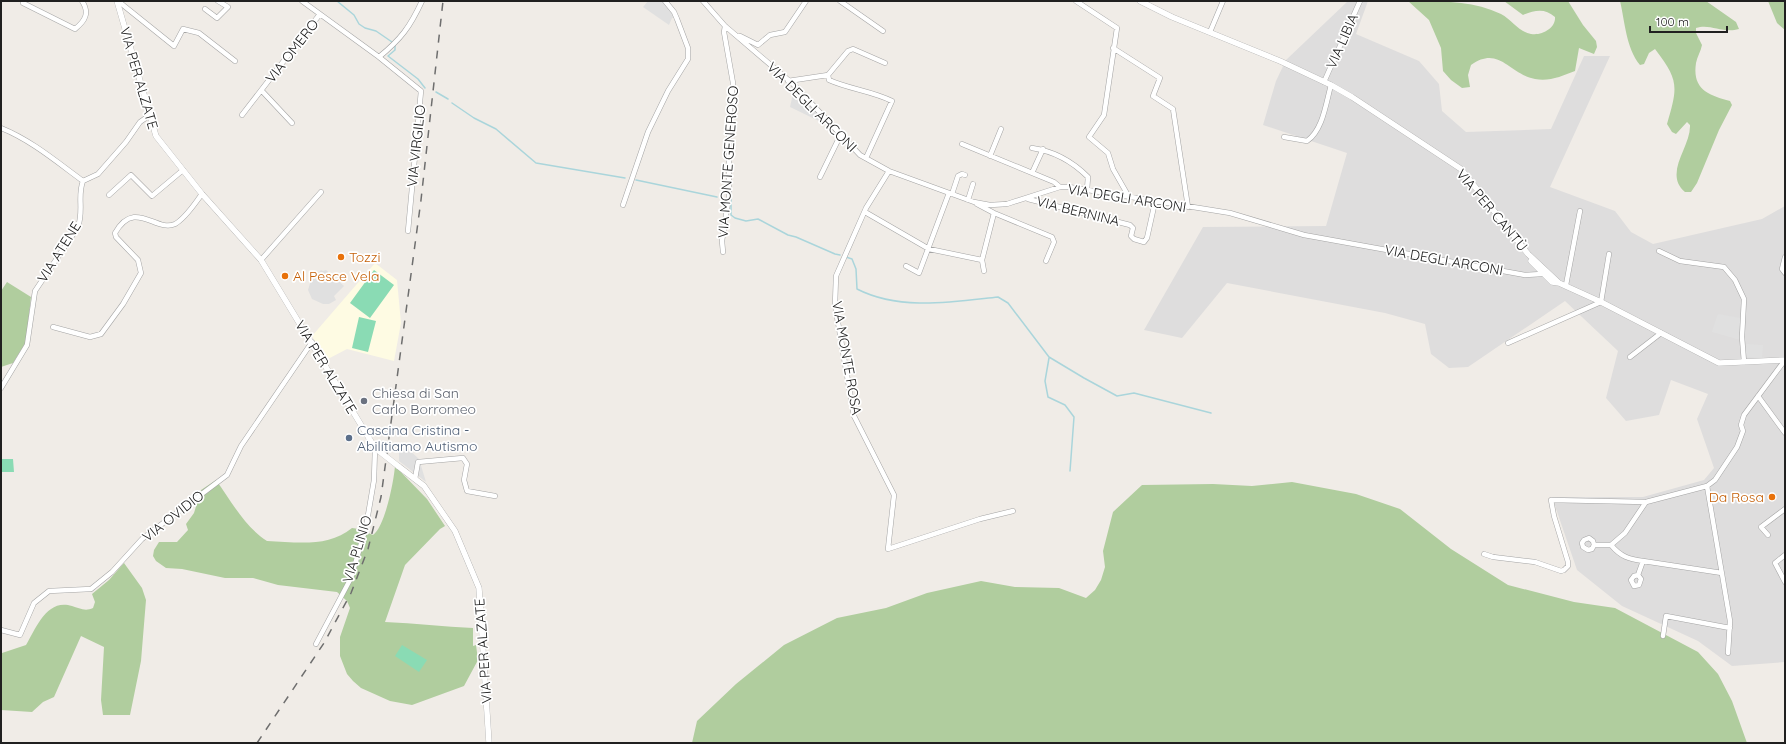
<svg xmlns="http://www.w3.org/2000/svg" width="1786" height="744" font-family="Quicksand,sans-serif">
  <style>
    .residential { fill: #dedddd }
    .education { fill: #fefbe3 }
    .forest { fill: #b0cd9e }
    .pitch { fill: #8adbb4 }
    .parking { fill: #e0e0e0 }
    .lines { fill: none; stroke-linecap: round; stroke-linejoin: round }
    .stream { stroke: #aad5db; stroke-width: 1.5 }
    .minor-casing { stroke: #a4a4a4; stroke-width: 5.5 }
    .tertiary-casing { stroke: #a4a4a4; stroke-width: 6 }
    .minor { stroke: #fff; stroke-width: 4.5 }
    .tertiary { stroke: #fff; stroke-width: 5.5 }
    .rail { stroke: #6e6e6e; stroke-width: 1.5; stroke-dasharray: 8 8; stroke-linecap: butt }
    .tertiary-bridge-casing { stroke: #a4a4a4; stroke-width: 6; stroke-linecap: butt }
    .tertiary-bridge { stroke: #fff; stroke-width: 5.5 }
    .food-dot { fill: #e8710a; stroke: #fff; stroke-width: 1.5 }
    .worship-dot { fill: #6b7280; stroke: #fff; stroke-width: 1.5 }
    .service-dot { fill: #5c6f8a; stroke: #fff; stroke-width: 1.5 }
    .labels { text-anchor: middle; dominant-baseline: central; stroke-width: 3.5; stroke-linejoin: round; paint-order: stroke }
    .street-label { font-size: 14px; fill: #202020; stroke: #fff }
    .food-label { font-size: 14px; fill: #c56008; stroke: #fff; text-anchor: start }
    .worship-label { font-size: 14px; fill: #5b616d; stroke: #fff; text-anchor: start }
    .service-label { font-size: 14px; fill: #4e5e75; stroke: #fff; text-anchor: start }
  </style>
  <rect width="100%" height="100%" fill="#f0ece7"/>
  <!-- residential -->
  <path class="residential" d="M1348,1h20l-12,33 63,27 20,23 3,27 24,21 85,-3 33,-73h26l-60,131 65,24 16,21 22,12 109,-25 23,-13v456l-53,4 -34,-25 -76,-35 -45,-36 -25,-73h91l61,-17 10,-12 -17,-49 11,-25 -37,-14 -12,35 -33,6 -20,-23 12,-47 -53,-50 -97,66 -19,1 -18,-14 -6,-30 -40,-11 -158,-30 -45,55 -38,-8 59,-103 123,-1 21,-73 -84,-28 13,-44 10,-21z"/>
  <!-- education -->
  <path class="education" d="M375,263l22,17 4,43 -7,38 -47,-12 -21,11 -14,-24z"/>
  <!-- forest -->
  <path class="forest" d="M1408,1c31,0 64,-1 93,13 11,6 18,18 30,20 11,2 25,-6 24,-17 -10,-9 -20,-7 -32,-2l-19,-14h64l15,24 13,16 1,6 -3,7 -15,-6 -4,23c-13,5 -26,11 -40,8 -26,-5 -36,-34 -64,-14l-3,10 2,12 -8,1 -11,-8 -8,-9 -2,-23 -12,-28z
    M1620,1h86l30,21 3,7c-16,5 -29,-6 -43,-1v5l6,12c-1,6 -5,12 -6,18 -4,26 12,32 34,38l2,4 -13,25 -22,53 -6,9h-6c-22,-19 6,-45 5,-67l-3,-3 -11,12 -4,-2 -5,-8c11,-37 12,-44 -12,-75l-6,4 -5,11 -4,1c-14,-17 -15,-43 -20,-64z
    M1768,1h17v29l-8,-7z
    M7,282l24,15 -5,45 -13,21 -12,4v-76z
    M395,466l32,33 18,27 -5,3 -35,36 -20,57c30,1 59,5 88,6v18l3,-1 2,15 -14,26 -52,19 -22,-4 -29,-13 -8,-7 -6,-7 -7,-18v-19l10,-29 -3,-7 -10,-9 -59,-7 -25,-7h-28l-43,-9 -16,-1 -10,-7 -3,-5 1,-6 5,-8h18l11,-12 -2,-6 8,-11 7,-23 15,-10c15,21 29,47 51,61 29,1 61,7 85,-13l7,1 14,6c12,-8 21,-55 22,-69z
    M1292,482l64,12 44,15 51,40 57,36 66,17 41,6 83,44 20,22 14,27 15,42h-1055l5,-22 39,-37 48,-39 53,-27 49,-10 41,-15 54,-12 34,6 44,1 27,10 9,-8 6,-10 4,-13 -2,-16 10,-39 29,-27 71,-1 39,2z
    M124,563l18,25 4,12 -5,61 -11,54h-27l-2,-15 3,-53 -23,-11 -27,61 -11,5 -11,10 -31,-2 1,-57 24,-8c10,-17 21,-47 46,-39 7,2 13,6 21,2l2,-6 -3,-8 17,-14z"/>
  <!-- pitch -->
  <path class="pitch" d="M374,270l20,15 -24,33 -20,-15z
    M359,317l17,4 -8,31 -16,-4z
    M1,459h12l1,13h-13z
    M402,645l25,15 -8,12 -24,-16z"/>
  <!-- parking -->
  <path class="parking" d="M648,1h15l13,16 -4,1 -3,7 -26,-18z
    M794,89l30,32 -1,2 -33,-16z
    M321,270l2,1 3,-1 18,16 -10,10 2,4 -7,4h-6l-11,-5 -4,-9 3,-10z
    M1718,314l22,4v22l-28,-8z
    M1745,344l18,1 -1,13 -17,-1z
    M407,448l12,11 7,23 -27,-21v-12z"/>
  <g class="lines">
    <!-- stream -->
    <path class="stream" d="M337,1l17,14 5,9 6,4 11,3 16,11
      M395,46v4l-7,6 30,23 7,9
      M436,92l12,7
      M452,103l22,15 22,11 40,34 89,15
      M636,180l81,17
      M731,195v20l4,3 11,3 12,-2 30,16 8,2 39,17 5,1
      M846,257l6,2 4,10 1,20c43,22 95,13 141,8l10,6 41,54 35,21 33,18 17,-3 77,20
      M1049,358l-4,23 3,16 17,8 9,12 -4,54"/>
    <defs>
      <path id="minor" d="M118,1l56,45 9,-17 16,4 36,28
        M302,1l77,56 42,34 -13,140
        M703,1l22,25 68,58 67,71 29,16 85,31 16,3 17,-1 53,-17h9l161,26 74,22 221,40 17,-1 2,-2
        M840,1l43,30
        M1076,1l41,27 -13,87 -15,22 19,16 5,16 16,28
        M23,3l52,26c10,-8 15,-16 7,-28
        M205,9l12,9 11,-11 -10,-6
        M1210,32l13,-31
        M740,36l18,9 12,-10 15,-3 21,-31
        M1113,48l47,30 -7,18 20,13 15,98
        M379,57c22,-18 31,-30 43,-56
        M828,75l1,5c20,9 43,11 63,21l-26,57
        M788,81l40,-6 20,-24 5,-2 32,14
        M1324,82l36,-81
        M262,91l30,32
        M242,115l78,-101
        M1,128c30,12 56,34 82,53l15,-7 28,-32 14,-20 10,-7
        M1284,137l23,4c16,-11 19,-38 24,-56
        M962,144l92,38 6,5
        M1032,148c21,3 41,14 56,29l-1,13
        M990,156l11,-27
        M889,171l-23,37 -30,68 -1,29 19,111 40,79 -6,54 92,-30 33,-8
        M1032,173l11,-24
        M820,177l21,-43
        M952,194l6,-18 4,-2 3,1
        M109,195l22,-20 21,21 31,-26
        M1028,199l102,26 3,3 -2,8 3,3 10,3 3,-4 8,-36
        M968,200l5,-16
        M977,204l17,9 58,24 2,5 -8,19
        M623,205l25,-73 20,-41 20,-32v-11l-11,-29 -3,-7 -9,-11
        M865,212l64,37 53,11 12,-47
        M1659,251l21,10 44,6 11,13 9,19 -2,38 2,25
        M723,252l-1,-11 7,-45v-75l4,-38 -9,-51 1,-6
        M1785,257l-3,12 3,4
        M261,260l60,-68
        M982,260l2,11
        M906,266l13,7 30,-80
        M1566,285l14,-74
        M53,327l37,10 11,-3 22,-30 18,-31 -3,-13 -22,-23 -1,-4c20,-35 41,0 60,-9 11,-6 20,-21 27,-30
        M1508,343l93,-41 8,-48
        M1630,357l31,-24
        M1,388l26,-43 8,-54 43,-64c6,-17 -1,-31 5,-46
        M1758,396l27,37
        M415,479l3,-17 45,-4 4,6 -3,16 3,11 28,5
        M1707,486l23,135 -2,32
        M1768,535l-7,-8 24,-18
        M1594,545l-2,4 -4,1 -5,-3 -1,-4 2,-3 5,-2 4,3 1,4h17l14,-12 21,-31
        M1611,545c10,12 18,14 32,16l-5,14 -4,1 -3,4 3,6 5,-1 2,-6 -3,-4
        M1484,554l9,3 42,5 26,9 3,-1 4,-4v-4l-14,-46 -3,-16 95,2 61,-16 8,-6 22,-33 6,-16 -2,-6 3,-10 41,-55
        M1785,555l-10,8 10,19
        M1643,561l79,12
        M1,630l19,5 14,-32 15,-12 42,-2 21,-17 30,-33 85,-64 14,-29 71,-104
        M1663,636l3,-20 64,12
        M316,644l35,-66 15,-51 8,-47 1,-32"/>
      <path id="tertiary" d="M117,1l39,135 46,58 59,66 114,188
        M1140,1l32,16 108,44 51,24 21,12 109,72 67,85 31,29 42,19 118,61 66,-3
        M1531,261l21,21 7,1
        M398,466l26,20 31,45 24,57 10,155"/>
    </defs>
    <!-- minor casing -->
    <use href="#minor" class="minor-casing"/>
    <!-- tertiary casing -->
    <use href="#tertiary" class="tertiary-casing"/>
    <!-- minor -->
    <use href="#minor" class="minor"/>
    <!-- tertiary -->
    <use href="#tertiary" class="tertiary"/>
    <!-- rail -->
    <path class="rail" d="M257,743l67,-100 27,-50 17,-44 13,-52 40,-297 22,-199"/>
    <defs>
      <path id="tertiary-bridge" d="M375,448l23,18"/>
    </defs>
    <!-- tertiary-bridge casing -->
    <use href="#tertiary-bridge" class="tertiary-bridge-casing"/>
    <!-- tertiary-bridge -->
    <use href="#tertiary-bridge" class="tertiary-bridge"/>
  </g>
  <!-- markers -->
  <g class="food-dot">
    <circle cx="341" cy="257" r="4"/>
    <circle cx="285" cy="276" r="4"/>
    <circle cx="1772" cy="497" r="4"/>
  </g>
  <circle class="worship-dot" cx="364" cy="401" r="4"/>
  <circle class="service-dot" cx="349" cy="438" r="4"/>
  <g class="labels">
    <!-- street labels -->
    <g class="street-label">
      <text transform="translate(1342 41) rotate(-66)">VIA LIBIA</text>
      <text transform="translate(292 51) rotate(-52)">VIA OMERO</text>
      <text transform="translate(139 78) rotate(74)">VIA PER ALZATE</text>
      <text transform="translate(812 107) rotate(45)">VIA DEGLI ARCONI</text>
      <text transform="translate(416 146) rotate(-84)">VIA VIRGILIO</text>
      <text transform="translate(728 162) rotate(-86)">VIA MONTE GENEROSO</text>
      <text transform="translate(1127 198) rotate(9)">VIA DEGLI ARCONI</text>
      <text transform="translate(1492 210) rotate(50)">VIA PER CANTÙ</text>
      <text transform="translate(1078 211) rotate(14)">VIA BERNINA</text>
      <text transform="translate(59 252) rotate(-58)">VIA ATENE</text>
      <text transform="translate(1444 260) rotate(10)">VIA DEGLI ARCONI</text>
      <text transform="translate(847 358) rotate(80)">VIA MONTE ROSA</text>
      <text transform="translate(326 367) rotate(59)">VIA PER ALZATE</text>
      <text transform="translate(173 516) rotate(-38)">VIA OVIDIO</text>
      <text transform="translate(357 549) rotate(-73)">VIA PLINIO</text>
      <text transform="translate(483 651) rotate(-94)">VIA PER ALZATE</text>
    </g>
    <!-- food labels -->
    <g class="food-label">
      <text x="349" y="257">Tozzi</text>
      <text x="293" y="276">Al Pesce Vela</text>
      <text x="1764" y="497" text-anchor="end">Da Rosa</text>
    </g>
    <!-- worship labels -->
    <g class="worship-label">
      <text x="372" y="393">Chiesa di San<tspan x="372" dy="16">Carlo Borromeo</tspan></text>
    </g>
    <!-- service labels -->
    <g class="service-label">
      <text x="357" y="430">Cascina Cristina -<tspan x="357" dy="16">Abilítiamo Autismo</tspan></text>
    </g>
  </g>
  <!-- border -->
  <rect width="1786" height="744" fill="none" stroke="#202020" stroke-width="4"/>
  <!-- scale -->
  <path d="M1650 26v6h77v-6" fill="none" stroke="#202020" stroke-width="2"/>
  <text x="1656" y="26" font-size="12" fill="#202020" stroke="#ffffff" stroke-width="3" paint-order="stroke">100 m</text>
</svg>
